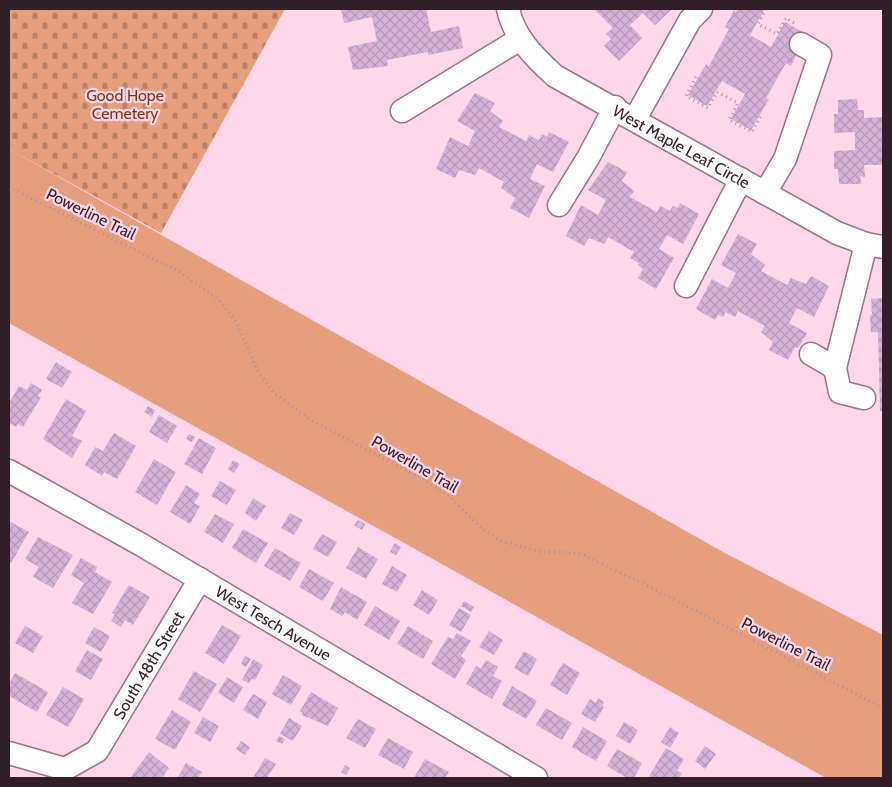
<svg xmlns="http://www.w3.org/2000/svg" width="892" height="787" font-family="Cabin,sans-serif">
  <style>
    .green { fill: #e69e7d }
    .cemetery { fill: url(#cemetery-stones) }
    .building { fill: url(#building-cross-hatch) }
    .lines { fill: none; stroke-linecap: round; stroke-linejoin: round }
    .minor-casing { stroke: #9c7189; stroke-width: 25 }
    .path { stroke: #ae8f9f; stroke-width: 3; stroke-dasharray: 1 4; stroke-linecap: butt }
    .minor { stroke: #fff; stroke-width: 22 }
    .labels { text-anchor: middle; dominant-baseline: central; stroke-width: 4.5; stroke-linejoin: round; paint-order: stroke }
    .park-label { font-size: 16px; fill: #7c3812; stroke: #fed7eb }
    .street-label { font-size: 16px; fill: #301e28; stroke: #fed7eb }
  </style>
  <defs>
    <pattern id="cemetery-stones" width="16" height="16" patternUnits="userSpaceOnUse" patternTransform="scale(1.25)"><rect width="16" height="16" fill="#e69e7d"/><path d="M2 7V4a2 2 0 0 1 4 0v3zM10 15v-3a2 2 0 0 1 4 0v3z" fill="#bb8066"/></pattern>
    <pattern id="building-cross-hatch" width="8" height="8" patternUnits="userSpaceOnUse" patternTransform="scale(1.25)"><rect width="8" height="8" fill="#d5b2d6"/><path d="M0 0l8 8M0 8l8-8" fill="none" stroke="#b799b8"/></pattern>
  </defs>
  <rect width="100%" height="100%" fill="#fed7eb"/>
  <!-- green -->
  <path class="green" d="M9,149l714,403 160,83v143h-57l-817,-455z"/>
  <!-- cemetery -->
  <path class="cemetery" d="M9,9h276l-124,224 -152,-84z"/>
  <!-- building -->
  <path class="building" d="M341,9h85l5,23 28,-6 4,22 -35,7v-3l-41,8 1,6 -35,4 -5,-23 29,-6 -5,-24 -28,6z
    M594,9h78l-17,16 -12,-12 -13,12 12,13 -23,23 -15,-15 7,-7 -5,-5 7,-6z
    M738,9h27l-15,26 21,12 14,-25 21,12 -15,32 -5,-3 -20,35 3,1 -18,31 -20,-11 14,-25 -23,-13 -15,25 -19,-11 18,-31 3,2 20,-37 -4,-2 9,-17 2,2z
    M475,93l20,10 -5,8 13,10 -4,6 27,14 3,-6 10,5 3,-6 5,3 2,-5 20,10 -16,30 -16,-8 -7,15 15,7 -16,32 -19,-10 5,-10 -14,-10 3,-6 -25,-14 -4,7 -16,-5 -4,8 -19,-9 14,-32 18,9 7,-15 -18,-10z
    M857,99l1,11h6v8l19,-1v48h-19l1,12 -5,-1 1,8h-22l-1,-15h-4v-18l21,-1v-18l-21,1v-19h4v-14z
    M608,162l19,10 -5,9 12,10 -4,6 27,15 3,-6 10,5 3,-5 5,2 2,-5 19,11 -16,30 -16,-9 -8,14 15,9 -18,31 -18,-11 5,-9 -5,-4 1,-2 -9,-5 4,-6 -26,-15 -3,7 -16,-6 -5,8 -18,-10 15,-31 17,10 8,-15 -18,-10z
    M738,234l19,10 -6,10 14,11 -4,6 26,14 4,-7 15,6 5,-8 18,10 -15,31 -17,-9 -8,15 18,10 -9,15 -3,-1 -7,13 -19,-10 4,-8 -12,-10 4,-6 -27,-15 -3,6 -9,-5 -3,5 -5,-2 -3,5 -19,-11 16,-30 16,9 8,-15 -15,-8z
    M883,298v113h-3l-2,-79h-7l-1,-17h2l-1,-16z
    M56,362l16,10 -10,16 -16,-9z
    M31,383l11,7 -4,6 3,1 -18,30 -5,-3 -2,3 -7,-4v-20l10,-17 8,4z
    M66,399l20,12 -14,25 10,5 -10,17 -29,-19z
    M148,406l7,4 -3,7 -8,-5z
    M159,415l18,11 -10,17 -18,-11z
    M114,433l22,13 -19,33 -13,-7 -2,4 -17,-11 10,-18 8,4z
    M189,434l6,3 -3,5 -6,-3z
    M199,438l17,10 -14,26 -18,-10z
    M154,459l22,13 -19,33 -22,-13z
    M233,460l7,4 -6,9 -6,-4z
    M220,481l16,9 -9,15 -16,-9z
    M186,485l14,9 -6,9 6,3 -10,18 -20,-12z
    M253,498l13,8 -10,15 -11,-8z
    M290,513l13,7 -9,15 -13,-7z
    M215,514l19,10 -11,19 -19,-11z
    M358,520l7,4 -3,6 -8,-5z
    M9,521l20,11 -18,31 -2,-1z
    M243,529l25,14 -12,20 -24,-15z
    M322,534l15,8 -9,15 -15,-8z
    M38,537l35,18 -20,33 -20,-11 6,-10 -14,-8z
    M395,543l6,4 -5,8 -6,-3z
    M358,547l20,12 -12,20 -20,-11z
    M275,548l26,15 -11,18 -26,-15z
    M81,558l16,9 -2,5 17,10 -19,32 -21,-11 12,-20 -13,-8z
    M392,566l15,9 -10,17 -15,-8z
    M309,569l25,14 -11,18 -24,-14z
    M129,585l21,12 -17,28 -8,-5 -4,7 -10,-6 4,-7 -3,-1z
    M341,587l26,15 -10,18 -12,-8 -3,4 -12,-7z
    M422,590l16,10 -9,15 -16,-10z
    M464,601l10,6 -3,5 -10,-6z
    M375,606l25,15 -11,19 -25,-15z
    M459,608l12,7 -10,17 -12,-7z
    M222,625l19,11 -17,28 -19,-11z
    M25,626l18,10 -10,17 -18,-10z
    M408,626l25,15 -10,18 -26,-15z
    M94,627l16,9 -9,16 -16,-9z
    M489,631l14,9 -9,15 -15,-8z
    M457,633l14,8 -10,15 5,4 -11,19 -24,-15 17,-27 5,2z
    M87,650l16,9 -12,21 -16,-9z
    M524,651l13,8 -9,17 -14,-8z
    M245,656l6,3 -5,8 -5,-3z
    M253,659l10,6 -8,15 -4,-1 -2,4 -7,-3z
    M486,660l12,7 -5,9 9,5 -10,18 -26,-15 10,-18 5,3z
    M563,663l17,10 -13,22 -17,-10z
    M194,671l23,13 -17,28 -22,-13z
    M15,673l33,19 -11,20 -28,-16v-12z
    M283,675l19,11 -11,19 -19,-11z
    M227,677l16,10 -9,16 -16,-10z
    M512,686l25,15 -11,18 -24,-14z
    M63,687l21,12 -16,28 -22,-12z
    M311,692l27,16 -10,18 -26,-11 1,-2 -3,-2z
    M253,694l14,8 -9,17 -15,-9z
    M598,698l6,4 -2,4 2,1 -9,15 -14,-8 9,-15 6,4z
    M546,708l26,15 -10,17 -26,-15z
    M172,710l19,12 -16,28 -20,-11z
    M203,717l16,9 -9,16 -16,-9z
    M289,718l13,8 -9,15 -13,-7z
    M358,719l18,10 -11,19 -19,-10z
    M624,722l14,8 -8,14 -14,-8z
    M583,727l24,14 -11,20 -24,-14z
    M670,727l9,6 -9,15 -9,-6z
    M279,736l6,3 -3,5 -6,-3z
    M388,738l25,14 -9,17 -26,-14z
    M241,741l9,6 -5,8 -9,-6z
    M705,746l11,8 -11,15 -10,-8z
    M666,748l18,11 -7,12 5,2 -3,5h-31z
    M617,749l25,14 -8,15h-7l-20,-12z
    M149,752l20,16 -7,10h-32z
    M265,758l11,6 -9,14h-14z
    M425,759l24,13 -4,6h-31z
    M186,763l16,9 -4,6h-21z
    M345,765l5,3 -4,7 -5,-3z"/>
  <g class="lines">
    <defs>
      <g id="minor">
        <path id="s1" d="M508,9c6,28 26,48 47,67l282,157 29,11 17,3"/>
        <path d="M402,111l118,-72"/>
        <path d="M635,119l55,-99 11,-11"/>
        <path d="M765,193l20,-34 35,-104 -19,-11"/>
        <path d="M559,205l29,-47 27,-51"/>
        <path d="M686,286l55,-107"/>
        <path d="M811,354l24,14"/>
        <path d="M864,398l-24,-6 -5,-24 31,-124"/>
        <path id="s2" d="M9,471l131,73 396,234"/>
        <path id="s3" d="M9,753l56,16 32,-18 103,-172"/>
      </g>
    </defs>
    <!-- minor casing -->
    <use href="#minor" class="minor-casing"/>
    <!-- path -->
    <path class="path" d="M766,9l-8,15 19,10 9,-16 11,7
      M696,77l-10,19 22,12 9,-16 21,11 -9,17 23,12 9,-16
      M9,187l171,85 39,28 16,20 24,53 15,20 35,26 119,63 21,14 31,31 21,14 40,11h24l18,3 59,28 241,125"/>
    <!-- minor -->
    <use href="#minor" class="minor"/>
  </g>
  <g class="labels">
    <!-- park labels -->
    <g class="park-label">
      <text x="125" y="95">Good Hope<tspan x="125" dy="18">Cemetery</tspan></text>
    </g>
    <!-- street labels -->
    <g class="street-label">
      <text stroke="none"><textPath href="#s1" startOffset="228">West Maple Leaf Circle</textPath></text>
      <text transform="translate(91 214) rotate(26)">Powerline Trail</text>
      <text transform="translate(415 464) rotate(30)">Powerline Trail</text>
      <text stroke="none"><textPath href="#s2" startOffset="305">West Tesch Avenue</textPath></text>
      <text transform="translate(786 644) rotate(27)">Powerline Trail</text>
      <text stroke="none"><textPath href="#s3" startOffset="195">South 48th Street</textPath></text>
    </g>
  </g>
  <!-- border -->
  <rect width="892" height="787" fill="none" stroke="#301e28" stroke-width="20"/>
</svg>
